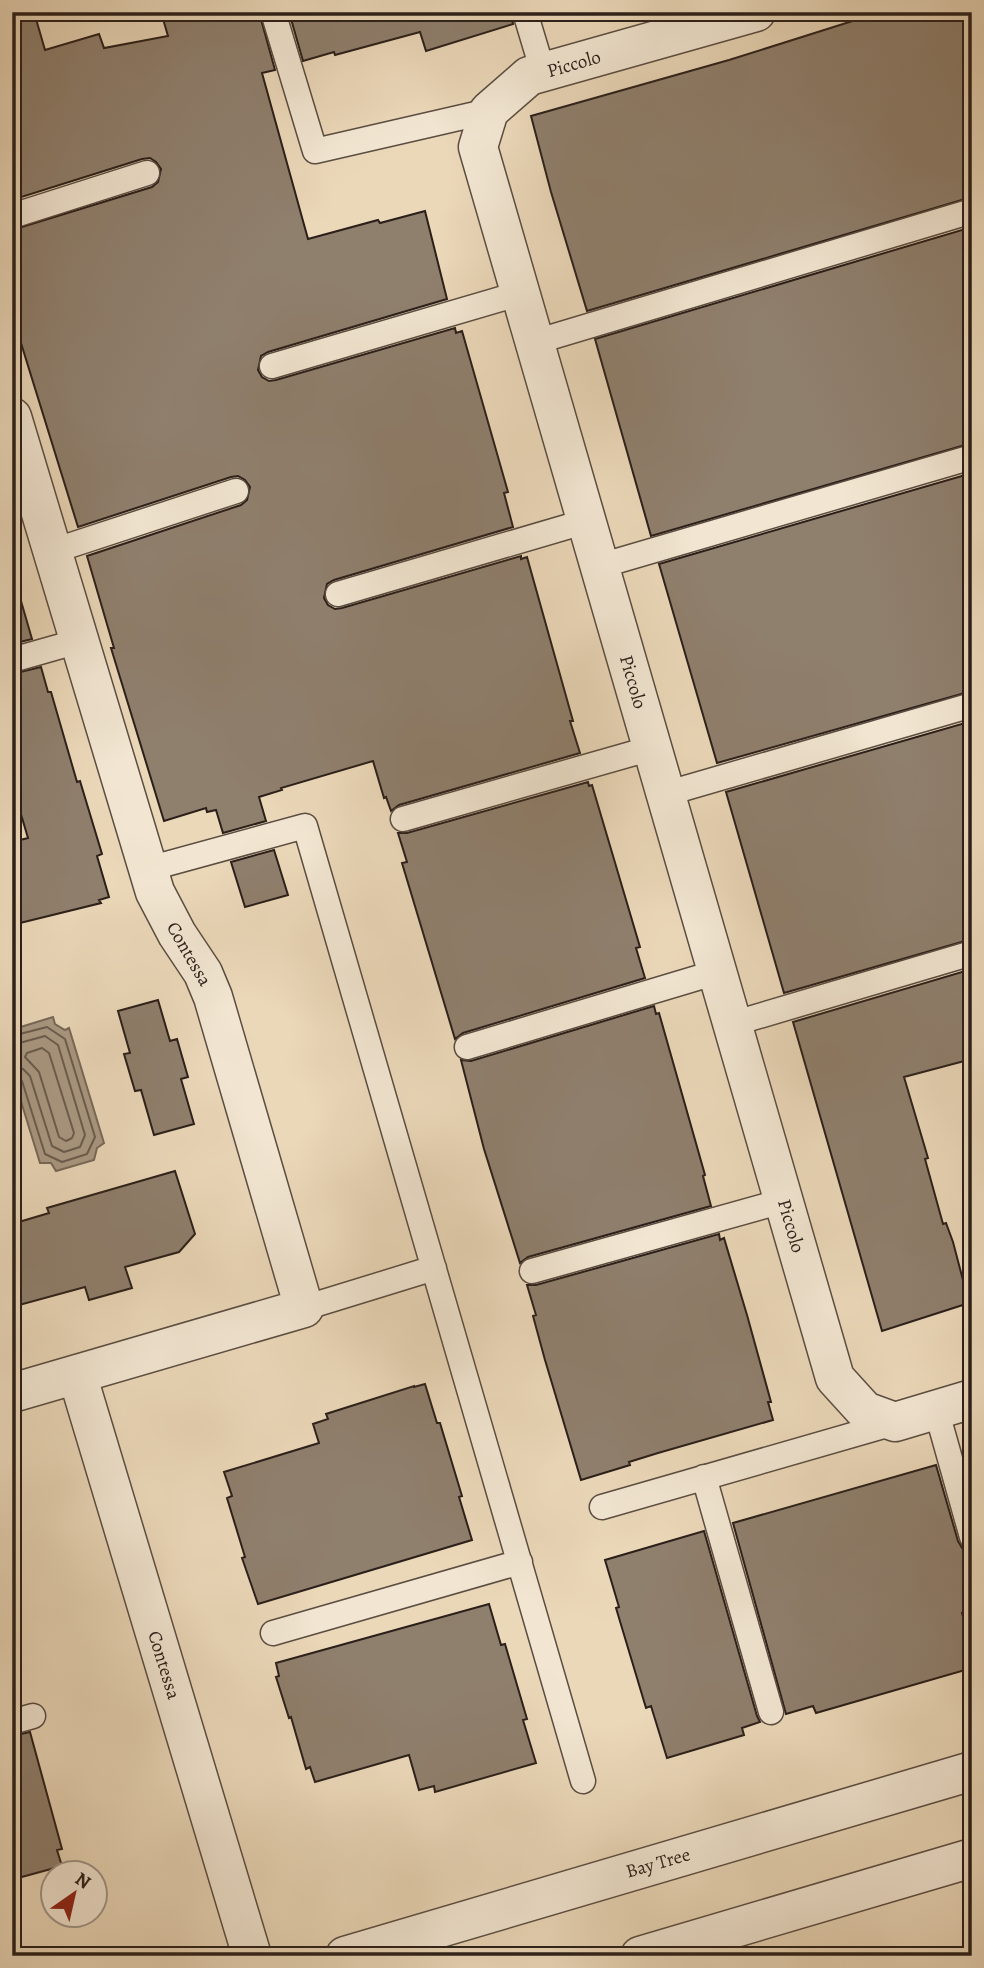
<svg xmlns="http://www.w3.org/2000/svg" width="984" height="1968" font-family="Alegreya,serif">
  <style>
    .water { fill: #aa9983; stroke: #776859; stroke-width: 2 }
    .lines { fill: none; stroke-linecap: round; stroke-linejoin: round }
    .shore { stroke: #6a5c4e; stroke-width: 2 }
    .building { fill: #8f7f6d; stroke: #2b1f1a; stroke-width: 2 }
    .service-casing { stroke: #5b4d42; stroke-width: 27 }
    .minor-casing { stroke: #5b4d42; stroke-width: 41 }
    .tertiary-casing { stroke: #5b4d42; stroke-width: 41 }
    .service { stroke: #f2e6d2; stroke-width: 24 }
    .minor { stroke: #f2e6d2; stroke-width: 38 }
    .tertiary { stroke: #f2e6d2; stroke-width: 38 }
    .labels { text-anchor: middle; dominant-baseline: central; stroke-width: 5; stroke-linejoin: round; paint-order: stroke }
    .street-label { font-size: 19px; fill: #2b1f1a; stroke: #f2e6d2 }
  </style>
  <rect width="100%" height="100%" fill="#ebd8b9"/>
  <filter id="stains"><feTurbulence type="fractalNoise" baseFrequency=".00286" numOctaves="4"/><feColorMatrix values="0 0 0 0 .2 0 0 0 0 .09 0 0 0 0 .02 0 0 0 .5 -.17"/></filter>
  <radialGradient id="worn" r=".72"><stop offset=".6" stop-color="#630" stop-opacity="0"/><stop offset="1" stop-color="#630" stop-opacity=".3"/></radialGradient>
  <!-- water -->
  <path class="water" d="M53,1017l2,7 10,6 4,-2 35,115 -7,5 -3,12 -38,11 -5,-8h-11l-28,-91 2,-43z"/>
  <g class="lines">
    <!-- shore -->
    <path class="shore" d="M12,1036l35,-9 18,12 30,98 -8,17 -25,8 -17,-8 -23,-73 -4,-5 -6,-1
      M12,1045l33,-9 13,9 27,90 -5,12 -16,5 -12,-6 -22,-70 -7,-7 -11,-3
      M42,1048l7,5 25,80 -2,5 -6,3 -7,-4 -20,-65 -14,-15 2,-4z"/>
  </g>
  <!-- building -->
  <path class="building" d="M12,12h22l11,38 54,-16 5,14 64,-12 -7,-24h98l16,58 -13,3 46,166 70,-19 2,3 45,-12 22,88 -179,53 -7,4 -3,14 4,7 7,4 7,-1 179,-52 1,5 6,-2 46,161 -4,1 9,34 -179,53 -7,4 -3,14 4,7 7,4 7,-1 179,-52v3l6,-2 46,164h-3l10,32 -181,52 -8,6 -5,-14 -2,1 -11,-37 -92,27 1,2 -23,7 7,24 -43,12 -7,-23 -9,2 -1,-4 -42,13 -53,-173h3l-27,-92 154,-51 6,-5 3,-13 -5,-7 -7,-4 -7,1 -153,50 -66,-213v-84l140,-43 6,-5 3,-13 -5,-7 -6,-4 -8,1 -130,41z
    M289,12h222l2,12 -87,27 -6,-19 -85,23 -1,-3 -31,9z
    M881,12h91v185l-385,114 -36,-119 -20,-76 198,-56z
    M972,227v216l-321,93 -56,-197z
    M972,473v218l-255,72 -58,-199z
    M21,601l11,38 -20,5v-41z
    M41,667l7,25h3l26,90 3,-1 22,73 -5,2 12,41 -10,3 2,3 -89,22v-83l16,-4 -16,-54v-110z
    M972,721v218l-188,54 -58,-201z
    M588,782l1,4 3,-1 48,162 -4,1 9,30 -182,55 -8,6 -53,-176 5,-1 -9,-29h9z
    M274,850l14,45 -43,12 -14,-45z
    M972,969v90l-68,18 24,81 -3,1 18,65 3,-1 7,19 16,61 -87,28 -89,-309z
    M158,1000l12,41 7,-2 11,38 -7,2 13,45 -40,11 -13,-45 -6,1 -11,-37 6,-1 -12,-42z
    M654,1006l2,8 3,-1 46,162 -2,1 8,30 -183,51 -8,6 -36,-114 -23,-89 10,1z
    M175,1171l20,63 -16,18 -54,15 7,21 -43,12 -4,-13 -73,20v-83l37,-11 -2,-5z
    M719,1234l1,6 4,-2 23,77 24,87h-3l5,18 -115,33 -29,9 1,3 -49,15 -36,-120 -12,-44 3,-1 -9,-30h9z
    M425,1384l12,39h3l22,73 -3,1 13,43 -214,64 -16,-46 3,-1 -18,-59 5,-2 -8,-24 95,-29 -6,-19 15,-5 -2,-5 88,-28v1z
    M936,1465l22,76 4,7 10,3v60l-10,2 10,33v22l-156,45 -3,-7 -27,8 -53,-191z
    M704,1531l53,185 3,6 -18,6 2,7 -77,23 -16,-52 -5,2 -30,-100 3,-1 -14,-47z
    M489,1604l12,41 4,-1 22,75 -4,1 13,43 -101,29 -1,-6 -15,4 -10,-35 -94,27 -5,-15 -4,2 -15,-52 -2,1 -13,-41 3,-1 -3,-13z
    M30,1732l32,117 -5,1 5,16 -44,12 -6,-21v-121z"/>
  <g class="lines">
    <defs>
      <path id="service" d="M273,12l42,139 174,-40
        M525,12l18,60
        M12,216l135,-43
        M535,342l437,-131
        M272,366l249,-73
        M53,551l183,-60
        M600,566l372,-109
        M338,594l249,-73
        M12,660l67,-19
        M665,794l307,-89
        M403,819l249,-71
        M148,869l157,-43 278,955
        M732,1024l240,-71
        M467,1047l250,-75
        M532,1271l251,-70
        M304,1308l130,-40
        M936,1409l36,128
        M704,1477l67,235
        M602,1507l292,-84
        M273,1633l247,-71
        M12,1722l21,-6"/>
      <path id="minor" d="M756,12l-227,64 -40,35 -11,36 357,1231 30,33 30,11 77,-23
        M12,417l143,475 22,42 26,39 10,24 91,311 -292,85
        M77,1374l175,582"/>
      <path id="tertiary" d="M345,1956l627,-185
        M640,1956l332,-98"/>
    </defs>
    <!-- service casing -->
    <use href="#service" class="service-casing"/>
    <!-- minor casing -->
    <use href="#minor" class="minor-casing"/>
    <!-- tertiary casing -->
    <use href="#tertiary" class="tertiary-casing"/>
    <!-- service -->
    <use href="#service" class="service"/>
    <!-- minor -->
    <use href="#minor" class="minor"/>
    <!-- tertiary -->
    <use href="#tertiary" class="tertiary"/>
  </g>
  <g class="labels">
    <!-- street labels -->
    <g class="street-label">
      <text transform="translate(574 64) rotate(-16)">Piccolo</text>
      <text transform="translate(633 682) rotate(74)">Piccolo</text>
      <text transform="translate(189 954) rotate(60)">Contessa</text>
      <text transform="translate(791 1226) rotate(74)">Piccolo</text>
      <text transform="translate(164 1665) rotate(73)">Contessa</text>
      <text transform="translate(658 1863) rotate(-16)">Bay Tree</text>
    </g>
  </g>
  <!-- margin -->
  <rect width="984" height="1968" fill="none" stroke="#ebd8b9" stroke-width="42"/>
  <rect x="14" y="14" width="956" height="1940" fill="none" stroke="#2b1f1a" stroke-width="3.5"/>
  <rect x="21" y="21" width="942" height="1926" fill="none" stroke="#2b1f1a" stroke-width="2"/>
  <!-- north arrow -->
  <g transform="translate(74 1894) rotate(34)"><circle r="33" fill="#f2e6d2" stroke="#a29688" stroke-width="2"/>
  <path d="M0-5L12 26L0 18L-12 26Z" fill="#8f2418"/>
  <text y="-10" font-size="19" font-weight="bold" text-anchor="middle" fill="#2b1f1a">N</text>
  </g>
  <rect width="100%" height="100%" filter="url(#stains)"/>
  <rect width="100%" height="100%" fill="url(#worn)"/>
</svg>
